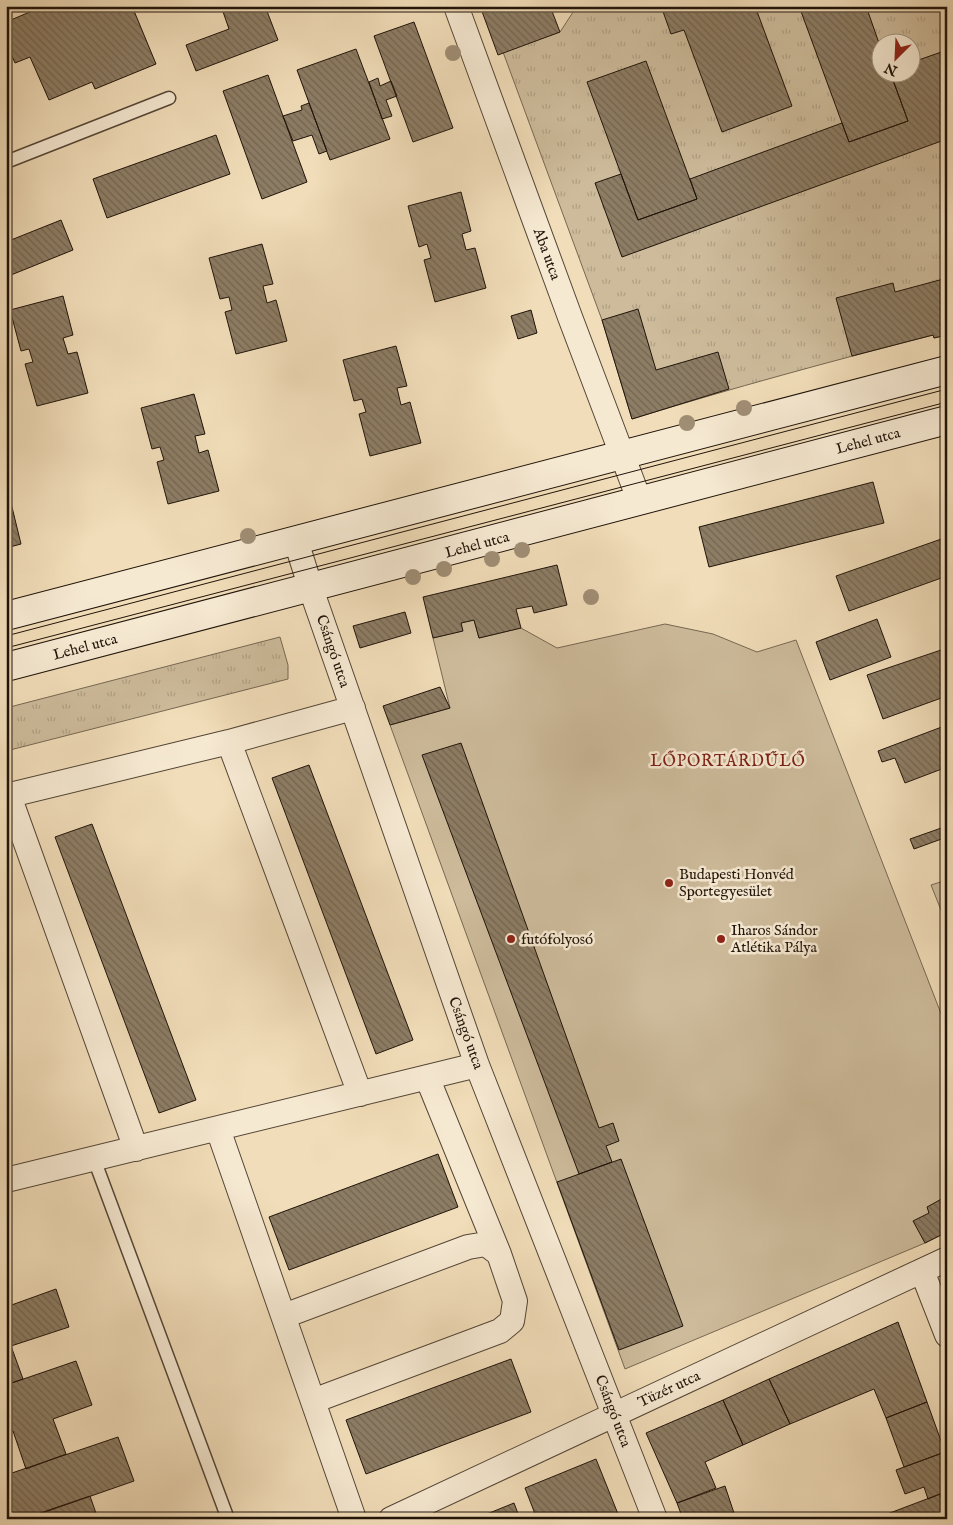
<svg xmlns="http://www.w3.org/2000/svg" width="953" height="1525" font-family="'IM FELL English',serif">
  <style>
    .park { fill: url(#park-tufts); stroke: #766852; fill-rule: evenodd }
    .pitch { fill: #cdbb9b; stroke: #766852 }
    .building { fill: url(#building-back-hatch); stroke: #20140a }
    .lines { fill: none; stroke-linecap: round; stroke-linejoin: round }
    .lane-casing { stroke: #544636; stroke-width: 15 }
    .street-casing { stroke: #544636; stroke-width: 26 }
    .secondary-casing { stroke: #20140a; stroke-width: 30 }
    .lane { stroke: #f6e9d2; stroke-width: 12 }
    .street { stroke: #f6e9d2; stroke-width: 24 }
    .secondary { stroke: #f6e9d2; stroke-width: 28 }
    .tram { stroke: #20140a; stroke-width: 1 }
    .tree { fill: #a08e75 }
    .poi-dot { fill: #8f2418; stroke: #f6e9d2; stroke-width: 2 }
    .labels { text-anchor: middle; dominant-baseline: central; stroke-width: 5; stroke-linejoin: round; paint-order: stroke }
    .street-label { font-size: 15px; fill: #20140a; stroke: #f6e9d2 }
    .poi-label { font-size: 15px; fill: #20140a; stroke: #f6e9d2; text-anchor: start }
    .neighbourhood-label { font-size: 16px; letter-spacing: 1px; fill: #7a1f14; stroke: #f6e9d2 }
  </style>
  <defs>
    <pattern id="park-tufts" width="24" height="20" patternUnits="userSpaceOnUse" patternTransform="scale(1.25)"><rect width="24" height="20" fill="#cdbb9b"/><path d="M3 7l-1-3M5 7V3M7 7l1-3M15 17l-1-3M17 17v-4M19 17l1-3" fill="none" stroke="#b0a084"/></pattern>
    <pattern id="building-back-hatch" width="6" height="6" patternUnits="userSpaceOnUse" patternTransform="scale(1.25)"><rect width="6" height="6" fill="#8d7d65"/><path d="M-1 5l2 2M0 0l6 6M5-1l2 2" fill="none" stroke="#736551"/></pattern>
  </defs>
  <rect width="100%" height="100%" fill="#f1ddb9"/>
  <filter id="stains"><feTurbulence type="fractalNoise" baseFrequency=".004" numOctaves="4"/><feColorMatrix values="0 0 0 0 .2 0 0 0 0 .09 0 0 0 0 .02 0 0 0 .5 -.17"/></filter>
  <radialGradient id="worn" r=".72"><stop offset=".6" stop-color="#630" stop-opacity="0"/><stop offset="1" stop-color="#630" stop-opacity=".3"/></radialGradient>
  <!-- park -->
  <path class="park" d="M577,6h370v329l-13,3 -1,-3c-101,26 -201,53 -301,84l-30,-99 -99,-268 57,-20zM880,42h30v30h-30z
    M280,637l8,28v14l-282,72v-43z"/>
  <!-- pitch -->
  <path class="pitch" d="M474,620l5,18 42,-10 36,20 108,-24 48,10 44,18 39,-12 151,389v203l-22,11 -300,126 -235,-644 60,-17 -17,-70 29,-7 -1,-8z
    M947,880v45l-16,-40z"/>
  <!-- building -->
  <path class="building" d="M44,6h88l24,58 -61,25 -3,-7 -43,18 -19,-43 -15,6 -9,-20v-21z
    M221,6h44l13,34 -82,31 -10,-26 43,-16z
    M480,6h70l10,26 -62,23z
    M661,6h94l37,100 -70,26 -38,-102 -13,4z
    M799,6h67l14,40v26h10l18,49 -59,21z
    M414,22l39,106 -40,14 -39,-106z
    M356,49l34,90 -60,21 -33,-90z
    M947,50v89l-325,118 -27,-74 26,-9 17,46 59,-21 -7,-20 152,-56 7,19 59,-21 -18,-49h20v-9z
    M646,61l51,138 -59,21 -51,-138z
    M268,75l39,107 -45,17 -39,-108z
    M378,78l2,8 11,-5 6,15 -11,4 6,16 -10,3 -13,-37z
    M309,103l18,48 -8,3 -7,-19 -19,6 -10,-25 19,-6 -1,-4z
    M216,135l14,39 -123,44 -14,-39z
    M461,192l10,39 -9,3 4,16 9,-2 11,40 -51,14 -11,-42 7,-2 -4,-14 -8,3 -11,-41z
    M61,220l12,30 -67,27v-35z
    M262,244l11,40 -10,2 4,17 9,-3 11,41 -51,13 -11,-42 7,-2 -3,-13 -9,2 -11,-41z
    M947,278v57l-13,3 -1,-3 -81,21 -16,-58 57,-15 2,9z
    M63,296l10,39 -10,3 5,16 9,-2 11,41 -51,13 -12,-42 8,-2 -4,-13 -8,2 -11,-41z
    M638,309l18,61 62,-18 11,37 -97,30 -30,-99z
    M531,310l6,23 -19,6 -7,-23z
    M396,346l11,40 -10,2 4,17 9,-3 11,41 -51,13 -11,-42 7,-2 -4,-13 -8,2 -11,-41z
    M194,394l11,40 -10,2 4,17 9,-3 11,41 -51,13 -11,-42 7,-2 -4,-13 -8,2 -11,-41z
    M873,482l11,41 -175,44 -10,-40z
    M11,503l10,41 -15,4v-43z
    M947,537v39l-98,35 -13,-35z
    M557,565l10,40 -33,8 -2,-7 -16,3 5,19 -42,10 -5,-18 -13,3 2,8 -30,7 -10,-41z
    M405,612l6,21 -51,15 -7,-22z
    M877,619l14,38 -61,23 -14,-38z
    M947,648v48l-64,23 -16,-44z
    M440,687l10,21 -60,17 -7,-19z
    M947,725v42l-42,16 -10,-25 -13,4 -4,-11z
    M461,743l138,385 14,-5 6,18 -13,5 6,16 -33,12 -157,-419z
    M309,765l104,275 -37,14 -104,-276z
    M92,824l104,276 -37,13 -104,-276z
    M947,826v11l-33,12 -4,-10z
    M438,1154l20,53 -169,63 -20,-53z
    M621,1159l62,167 -64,24 -62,-168z
    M947,1196v36l-22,11 -12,-22 16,-8 -2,-6z
    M56,1289l13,38 -58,19 12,33 -12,4 -5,-12v-64z
    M898,1322l29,80 -41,16 -12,-29 -84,35 -21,-45z
    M511,1359l20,53 -165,62 -20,-54z
    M76,1361l16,44 -39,14 13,35 -40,15 -13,-38 -7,2v-48z
    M769,1379l21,45 -47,21 -20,-45z
    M723,1400l20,45 -38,17 11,26 -39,15 -31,-70z
    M927,1402l18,50 -41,15 -18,-49z
    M118,1437l16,44 -109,38h-19v-44z
    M945,1452l2,4v57l-7,-19 -12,5 -4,-12 -19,7 -9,-24z
    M596,1459l24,60h-83l-12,-31z
    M725,1486l11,33h-53l-6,-16z
    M940,1494l7,19v6h-73z
    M90,1496l8,23h-56l-2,-6z
    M514,1503l6,16h-37l-1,-3z"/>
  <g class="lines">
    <defs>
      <path id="lane" d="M6,162l163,-64
        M94,1159l134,360"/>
      <path id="street" d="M456,6l114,311 70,185
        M296,541l15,48 166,476 178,454
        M229,742l131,352
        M6,796l223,-54 124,-34
        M9,796l127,353
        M427,1077l72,177
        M218,1129l136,390
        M6,1180l471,-115
        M922,1271l25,64
        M284,1316l184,-69 18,-3 13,10 16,47 -3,20 -12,10 -187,70
        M391,1519l556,-260"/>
      <path id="secondary" d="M6,616l941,-246
        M6,667l941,-247"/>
    </defs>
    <!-- lane casing -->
    <use href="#lane" class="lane-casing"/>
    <!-- street casing -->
    <use href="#street" class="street-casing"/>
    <!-- secondary casing -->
    <use href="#secondary" class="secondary-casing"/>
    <!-- lane -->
    <use href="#lane" class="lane"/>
    <!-- street -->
    <use href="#street" class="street"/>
    <!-- secondary -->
    <use href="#secondary" class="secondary"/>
    <!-- tram -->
    <path class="tram" d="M6,636l941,-247
      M6,648l941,-246"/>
  </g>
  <!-- trees -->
  <g class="tree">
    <circle cx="453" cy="53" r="8"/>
    <circle cx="744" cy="408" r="8"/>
    <circle cx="687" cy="423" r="8"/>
    <circle cx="248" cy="536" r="8"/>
    <circle cx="522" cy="550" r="8"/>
    <circle cx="492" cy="559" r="8"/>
    <circle cx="444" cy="569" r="8"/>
    <circle cx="413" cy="577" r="8"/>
    <circle cx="591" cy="597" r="8"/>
  </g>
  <!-- markers -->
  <g class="poi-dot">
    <circle cx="669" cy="883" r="5"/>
    <circle cx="511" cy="939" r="5"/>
    <circle cx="721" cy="939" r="5"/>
  </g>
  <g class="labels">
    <!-- street labels -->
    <g class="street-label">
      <text transform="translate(547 254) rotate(70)">Aba utca</text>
      <text transform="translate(868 441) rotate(-15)">Lehel utca</text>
      <text transform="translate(477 545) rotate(-15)">Lehel utca</text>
      <text transform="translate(85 647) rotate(-15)">Lehel utca</text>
      <text transform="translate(333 651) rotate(71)">Csángó utca</text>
      <text transform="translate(466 1033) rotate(70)">Csángó utca</text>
      <text transform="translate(669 1389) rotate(-25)">Tüzér utca</text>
      <text transform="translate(613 1411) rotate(69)">Csángó utca</text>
    </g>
    <!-- poi labels -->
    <g class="poi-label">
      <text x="679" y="874">Budapesti Honvéd<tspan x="679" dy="17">Sportegyesület</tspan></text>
      <text x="731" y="930">Iharos Sándor<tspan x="731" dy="17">Atlétika Pálya</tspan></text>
      <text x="521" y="939">futófolyosó</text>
    </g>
    <!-- neighbourhood labels -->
    <g class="neighbourhood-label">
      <text x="728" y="762">LŐPORTÁRDŰLŐ</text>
    </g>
  </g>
  <!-- margin -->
  <rect width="953" height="1525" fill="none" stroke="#f1ddb9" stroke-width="25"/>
  <rect x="8" y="8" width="938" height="1510" fill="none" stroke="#20140a" stroke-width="2.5"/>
  <rect x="12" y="12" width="928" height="1500" fill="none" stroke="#20140a"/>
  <!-- north arrow -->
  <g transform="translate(896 58) rotate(204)"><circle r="24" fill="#f6e9d2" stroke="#a09482"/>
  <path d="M0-4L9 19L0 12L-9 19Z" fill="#8f2418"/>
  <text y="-8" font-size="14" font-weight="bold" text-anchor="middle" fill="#20140a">N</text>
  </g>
  <rect width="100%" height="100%" filter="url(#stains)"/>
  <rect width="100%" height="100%" fill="url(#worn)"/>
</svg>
